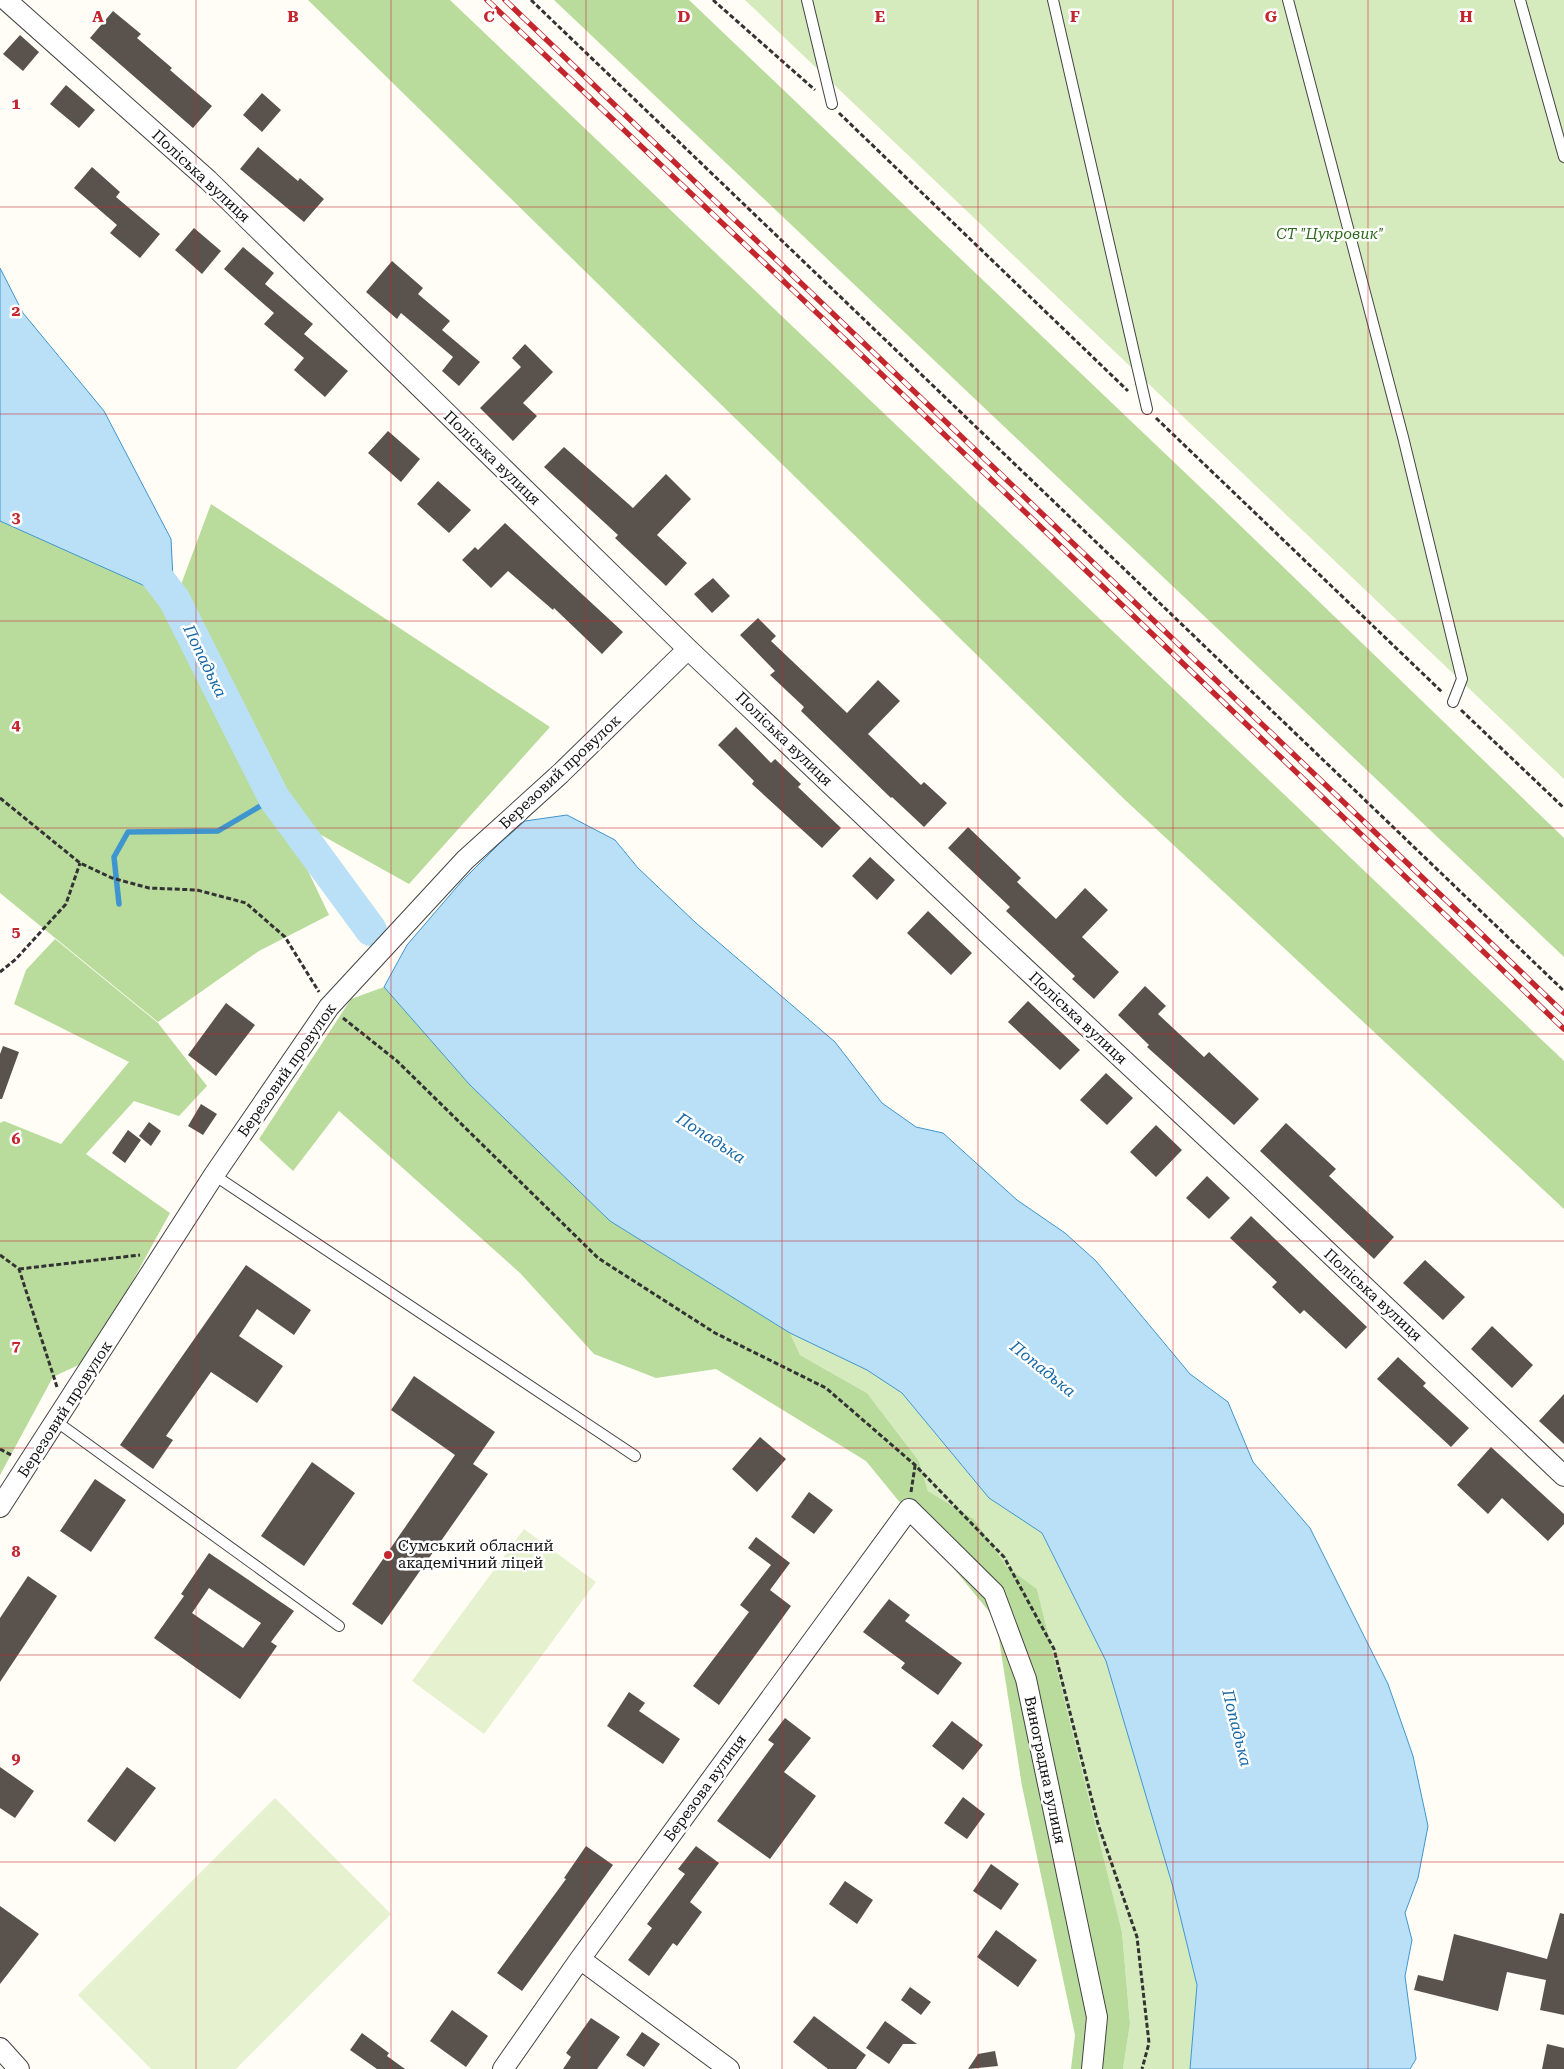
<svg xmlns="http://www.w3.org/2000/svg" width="1564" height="2069" font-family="'Roboto Serif',serif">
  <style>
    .green { fill: #d5ebbd }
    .forest { fill: #b9dc9c }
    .pitch { fill: #e6f2cf }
    .water { fill: #b9e0f7; stroke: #3f96cf }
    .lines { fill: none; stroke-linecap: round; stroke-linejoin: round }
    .stream { stroke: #3f96cf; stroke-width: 5.5 }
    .river { stroke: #b9e0f7; stroke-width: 32 }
    .building { fill: #5a524d; fill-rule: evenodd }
    .lane-casing { stroke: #444; stroke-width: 12 }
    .street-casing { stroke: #444; stroke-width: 22 }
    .path { stroke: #333; stroke-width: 3; stroke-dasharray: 5 2.5; stroke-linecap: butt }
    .lane { stroke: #fff; stroke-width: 10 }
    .street { stroke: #fff; stroke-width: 20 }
    .rail-casing { stroke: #c4262e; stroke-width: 5.5 }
    .rail { stroke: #fff; stroke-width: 4; stroke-dasharray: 11; stroke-linecap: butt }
    .grid { fill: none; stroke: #c4262e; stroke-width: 1; stroke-opacity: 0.55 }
    .poi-dot { fill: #c4262e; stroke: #fff; stroke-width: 2 }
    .labels { text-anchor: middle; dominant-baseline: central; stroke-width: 5; stroke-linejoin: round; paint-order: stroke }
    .street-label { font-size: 15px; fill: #111; stroke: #fff }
    .park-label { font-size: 15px; font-style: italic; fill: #2f6b1f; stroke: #fff }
    .poi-label { font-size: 15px; fill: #111; stroke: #fff; text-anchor: start }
    .water-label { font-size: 16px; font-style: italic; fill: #1768a6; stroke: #fff }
    .grid-label { font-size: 16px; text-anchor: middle; font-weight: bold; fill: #c4262e; stroke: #fff; stroke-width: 5; stroke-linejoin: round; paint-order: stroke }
  </style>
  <rect width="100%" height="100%" fill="#fffdf5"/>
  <!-- green -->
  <path class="green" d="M745,0h819v779z
    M790,1333l77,37 35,23 87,105 53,35 64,128 67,226 24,98 -7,84h-67l7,-45 -8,-92 -85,-343 -30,-22 -33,-48 -46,-28 -9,-30 -52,-68 -67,-38z"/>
  <!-- forest -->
  <path class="forest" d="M308,0h142l1114,1061v148l-441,-411z
    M554,0h135l531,506 344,332v119z
    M211,504l339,223 -141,157 -129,-72 49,103 -70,36 -101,71 -158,-129v-373l176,78z
    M55,939l103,84 49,63 -28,30 -45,-15 -48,53 84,59 -81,147 -36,17 -53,98v-352l4,-2 57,23 68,-82 -115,-58 12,-34z
    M384,987l86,98 140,136 180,112 10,22 67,38 52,68 9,30 46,28 33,48 30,22 85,343 8,92 -7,45h-52l4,-34 -53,-249 -26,-166 -130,-159 -150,-92 -60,9 -62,-24 -74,-81 -181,-162 -46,60 -34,-32 92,-140z"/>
  <!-- pitch -->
  <path class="pitch" d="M524,1529l72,53 -112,152 -72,-53z
    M275,1798l116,116 -155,155h-85l-73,-74z"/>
  <!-- water -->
  <path class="water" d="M0,268l23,45 81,98 67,128 3,60 -174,-78z
    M567,815l48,25 23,28 58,55 139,119 47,61 34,24 27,6 74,67 48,33 31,28 94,113 38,28 25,60 57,66 78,156 25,72 15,70 -10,52 -13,35 7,27 -7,36 11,83 -6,10h-220l7,-84 -24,-98 -67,-226 -64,-128 -53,-35 -87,-105 -35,-23 -77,-37 -180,-112 -140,-136 -86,-98 23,-42 55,-64 38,-38 25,-22z"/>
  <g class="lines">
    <!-- stream -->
    <path class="stream" d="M119,904l-5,-47 14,-25 90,-1 56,-33"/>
    <!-- river -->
    <path class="river" d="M147,564l27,35 100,199 97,132"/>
  </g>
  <!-- building -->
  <path class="building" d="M113,11l28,23 -4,4 35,30 -2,2 42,36 -19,22 -103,-90z
    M20,35l19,17 -16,19 -20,-17z
    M66,85l29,25 -16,18 -29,-24z
    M262,93l19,17 -19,22 -19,-17z
    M258,147l40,34 2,-3 24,21 -20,23 -64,-53z
    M92,167l28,25 -4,5 44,37 -20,24 -30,-25 7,-8 -43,-37z
    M194,228l27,23 -19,23 -27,-24z
    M243,247l31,26 -9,11 48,40 -9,10 44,37 -23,26 -31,-27 10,-12 -40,-34 10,-11 -50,-44z
    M392,261l31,27 -5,6 32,27 -8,9 38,32 -21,24 -17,-15 11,-14 -52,-44 -4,6 -31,-27z
    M525,344l28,28 -30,31 14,13 -24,25 -33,-33 41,-41 -9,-9z
    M388,431l32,28 -19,23 -33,-29z
    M564,447l69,61 33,-34 25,25 -34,36 30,28 -21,23 -51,-48 3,-3 -74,-68z
    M438,481l33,29 -22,23 -32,-29z
    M505,523l118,109 -21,22 -48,-46 -1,2 -45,-39 -17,17 -29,-28 13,-13 3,3z
    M713,578l17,18 -18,17 -18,-19z
    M758,618l18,18 -5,5 76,72 31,-33 22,21 -32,33 53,51 3,-3 23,21 -23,24 -32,-30 -1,1 -90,-87 3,-4 -34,-32 5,-4 -35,-36z
    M736,727l35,36 4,-4 26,25 -3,3 43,41 -19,20 -70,-64 2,-3 -36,-36z
    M968,827l53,51 -4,4 39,37 29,-31 23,22 -26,27 37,35 -25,27 -22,-20 3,-3 -69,-65 4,-4 -62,-59z
    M870,857l25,23 -18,20 -25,-24z
    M928,911l44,42 -21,22 -44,-42z
    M1145,986l21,20 -8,8 46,43 5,-5 50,47 -25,26 -87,-78 2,-2 -31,-30z
    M1028,1001l52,49 -20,20 -52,-48z
    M226,1003l29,22 -39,51 -28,-21z
    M3,1046l16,6 -17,47h-2v-45z
    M1106,1073l27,25 -26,27 -27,-25z
    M201,1104l16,10 -14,21 -15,-9z
    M149,1122l12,9 -10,15 -12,-10z
    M1286,1123l50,46 -7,7 65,61 -20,22 -114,-108z
    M1156,1125l26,25 -26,27 -26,-25z
    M128,1130l13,10 -16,23 -13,-10z
    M1207,1176l23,22 -21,21 -23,-21z
    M1251,1216l116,111 -21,22 -42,-39 -4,4 -28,-27 5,-5 -47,-44z
    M1425,1260l40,37 -22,23 -40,-37z
    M246,1265l65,45 -17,25 -37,-26 -18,27 44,30 -26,37 -46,-31 -45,64 7,4 -20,29 -33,-24z
    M1492,1326l41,39 -21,23 -41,-39z
    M1398,1357l28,26 -3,3 46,42 -18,19 -74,-68z
    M414,1376l81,56 -22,32 15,10 -106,151 -30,-21 103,-149 -64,-45z
    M1564,1394v50l-25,-23z
    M760,1437l26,22 -29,33 -25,-23z
    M1491,1447l73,67v10l-16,17 -46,-43 -14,16 -31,-29z
    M312,1462l43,31 -51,73 -43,-30z
    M95,1479l31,21 -35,52 -31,-21z
    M809,1492l24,18 -19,24 -23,-17z
    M756,1537l34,26 -20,27 21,16 -72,99 -26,-19 56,-74 -9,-7 31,-40 -23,-17z
    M209,1553l85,58 -23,31 6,4 -37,53 -86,-61 30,-42 -3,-2zM209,1588l52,35 -18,25 -51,-35z
    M28,1576l29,20 -57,86v-64z
    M889,1599l21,16 -5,6 57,42 -24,32 -37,-27 4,-5 -42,-31z
    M629,1692l16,11 -6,8 41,28 -17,25 -56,-38z
    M785,1718l26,20 -27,34 32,24 -46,63 -53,-38 57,-77 -6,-4z
    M952,1721l31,24 -20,25 -31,-24z
    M0,1767l34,24 -19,27 -15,-10z
    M127,1767l29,21 -41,54 -28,-21z
    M963,1797l22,17 -18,25 -23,-16z
    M586,1846l27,19 -91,126 -25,-18 69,-94 -2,-1z
    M696,1846l23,17 -29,39 12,10 -25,34 -4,-3 -24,33 -21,-16 24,-32 -5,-4 38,-50 -7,-5z
    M991,1864l28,20 -18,26 -28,-19z
    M845,1881l28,19 -16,24 -28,-20z
    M0,1906l39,28 -39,50z
    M1560,1913l4,1v101l-24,-5 6,-30 -39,-8 -9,39 -84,-21 4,-15 25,6 11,-47 93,25z
    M996,1930l41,30 -19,27 -41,-30z
    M910,1987l21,15 -10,13 -20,-15z
    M452,2010l36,26 -22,31 -36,-26z
    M814,2016l52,39 -10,14h-28l-35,-27z
    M591,2018l29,19 -23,32h-34l8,-12 -5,-4z
    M885,2021l32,23h-14l-14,20 -23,-16z
    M642,2032l18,12 -16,23 -18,-12z
    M362,2033l27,20 -2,3 18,13h-28l-27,-19z
    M1547,2044l17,4v21h-22z
    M995,2051l3,15 -30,3 10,-15z"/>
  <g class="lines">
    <defs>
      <path id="lane" d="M807,0l25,104
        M1053,0l94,409
        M1288,0l115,437 59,242 -9,23
        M1520,0l44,157
        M214,1175l421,281
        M57,1422l282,204"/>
      <path id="street" d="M6,0l202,180 480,469 297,282 265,247 314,298
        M0,1507l214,-332 115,-168 136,-147 95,-86 128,-125
        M580,1959l149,110
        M0,2048l19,21
        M503,2069l77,-110 329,-450 85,84 32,86 71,338 -5,52"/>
    </defs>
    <!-- lane casing -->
    <use href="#lane" class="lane-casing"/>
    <!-- street casing -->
    <use href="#street" class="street-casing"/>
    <!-- path -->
    <path class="path" d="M531,0l1033,991
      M713,0l102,90
      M839,113l289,278
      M1156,418l286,274
      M1461,710l103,98
      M0,798l80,65 32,15 37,10 48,2 49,13 39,34 34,55
      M0,972l16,-13 50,-55 14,-41
      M343,1018l54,43 201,197 117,75 111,55 89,77 89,92 50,92 44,175 39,113 12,106 -7,26
      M0,1255l19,14 38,118
      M19,1269l121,-14
      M0,1449l13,7
      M911,1492l4,-26"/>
    <!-- lane -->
    <use href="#lane" class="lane"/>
    <!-- street -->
    <use href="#street" class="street"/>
    <defs>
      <path id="rail" d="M487,0l388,368 689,661
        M505,0l1059,1013"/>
    </defs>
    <!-- rail casing -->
    <use href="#rail" class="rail-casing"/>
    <!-- rail -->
    <use href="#rail" class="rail"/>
  </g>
  <!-- grid -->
  <path class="grid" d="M196,0v2069M391,0v2069M586,0v2069M782,0v2069M978,0v2069M1173,0v2069M1368,0v2069M0,207h1564M0,414h1564M0,621h1564M0,828h1564M0,1034h1564M0,1241h1564M0,1448h1564M0,1655h1564M0,1862h1564"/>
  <!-- markers -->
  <circle class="poi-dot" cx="388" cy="1555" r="5"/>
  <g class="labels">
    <!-- street labels -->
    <g class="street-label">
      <text transform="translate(201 176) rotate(43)">Поліська вулиця</text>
      <text transform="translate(492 458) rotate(44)">Поліська вулиця</text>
      <text transform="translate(784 739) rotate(44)">Поліська вулиця</text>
      <text transform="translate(560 772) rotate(-43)">Березовий провулок</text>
      <text transform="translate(1078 1018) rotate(43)">Поліська вулиця</text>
      <text transform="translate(287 1070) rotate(-55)">Березовий провулок</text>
      <text transform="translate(1373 1295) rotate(43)">Поліська вулиця</text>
      <text transform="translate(65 1409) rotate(-57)">Березовий провулок</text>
      <text transform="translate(1045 1770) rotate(78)">Виноградна вулиця</text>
      <text transform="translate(705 1788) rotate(-54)">Березова вулиця</text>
    </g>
    <!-- park labels -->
    <g class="park-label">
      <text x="1330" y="234">СТ "Цукровик"</text>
    </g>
    <!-- poi labels -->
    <g class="poi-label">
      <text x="398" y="1546">Сумський обласний<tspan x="398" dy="17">академічний ліцей</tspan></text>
    </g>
    <!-- water labels -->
    <g class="water-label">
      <text transform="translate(205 661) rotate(64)">Попадька</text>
      <text transform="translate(711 1138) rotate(33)">Попадька</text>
      <text transform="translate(1043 1369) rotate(39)">Попадька</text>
      <text transform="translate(1237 1728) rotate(76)">Попадька</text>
    </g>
  </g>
  <g class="grid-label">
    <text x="98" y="22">A</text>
    <text x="293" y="22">B</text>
    <text x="489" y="22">C</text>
    <text x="684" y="22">D</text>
    <text x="880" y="22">E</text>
    <text x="1075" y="22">F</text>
    <text x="1271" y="22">G</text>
    <text x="1466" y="22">H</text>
    <text x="16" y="109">1</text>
    <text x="16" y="316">2</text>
    <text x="16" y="523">3</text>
    <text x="16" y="730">4</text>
    <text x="16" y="937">5</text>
    <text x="16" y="1144">6</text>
    <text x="16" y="1351">7</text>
    <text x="16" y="1557">8</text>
    <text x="16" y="1764">9</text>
  </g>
</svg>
